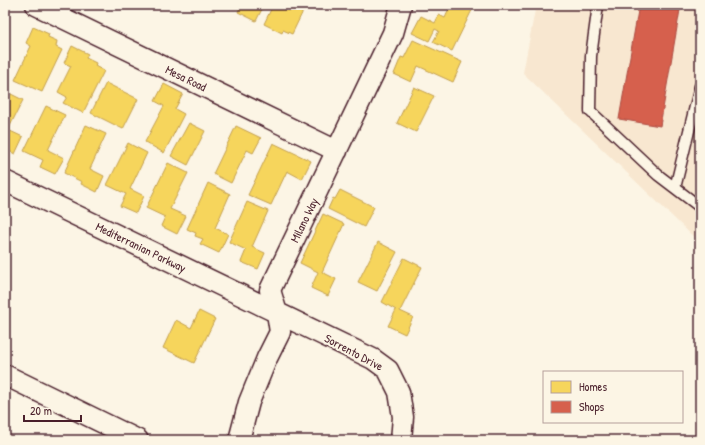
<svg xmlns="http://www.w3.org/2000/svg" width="705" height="445" font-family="'Patrick Hand',sans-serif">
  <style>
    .built { fill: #f8e7d0 }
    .homes { fill: #f6d55c; stroke: #c29e4d }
    .shops { fill: #d6604d; stroke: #ac4c43 }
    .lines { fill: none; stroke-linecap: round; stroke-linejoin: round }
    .lane-casing { stroke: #4a1f2b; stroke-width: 13 }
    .street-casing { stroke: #4a1f2b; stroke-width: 23 }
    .lane { stroke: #fcf5e5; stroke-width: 10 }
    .street { stroke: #fcf5e5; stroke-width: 20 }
    .labels { text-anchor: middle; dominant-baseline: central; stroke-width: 4; stroke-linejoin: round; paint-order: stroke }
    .street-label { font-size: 12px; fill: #4a1f2b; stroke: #fcf5e5 }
  </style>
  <rect width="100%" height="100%" fill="#fcf5e5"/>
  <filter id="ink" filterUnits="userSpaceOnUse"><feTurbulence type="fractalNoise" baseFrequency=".025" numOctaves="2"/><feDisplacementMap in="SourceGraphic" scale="8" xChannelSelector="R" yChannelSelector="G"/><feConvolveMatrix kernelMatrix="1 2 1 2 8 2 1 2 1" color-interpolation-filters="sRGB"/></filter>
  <g filter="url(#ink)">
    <!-- built -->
    <path class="built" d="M536,5h164v238l-177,-170z"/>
    <!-- homes -->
    <path class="homes" d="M241,5h23l-8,16 -18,-9z
      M273,5h43l-2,4 -8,-4 -14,29 -9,-4 -1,3 -18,-9z
      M451,5h10l11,5 -20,41 -19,-9 6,-11 -4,-2 -6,12 -17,-8 9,-17 14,7 4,-8 6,3z
      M33,27l16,7 -1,3 9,4 -1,6 6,3 -20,42 -27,-12 16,-34 -5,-3z
      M413,40l49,22 -9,20 -35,-16 -7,16 -17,-8 7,-17 3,1z
      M72,46l16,8 -2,4 10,5 -1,3 9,5 -21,42 -20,-10 4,-6 -9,-5 13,-26 -7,-3z
      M106,83l32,16 -15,30 -32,-16z
      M164,84l19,10 -8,15 9,5 -20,39 -19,-11 19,-36 -9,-5z
      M414,87l20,9 -18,36 -19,-9z
      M5,91l18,9 -15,30 15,7 -8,17 -10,-5z
      M46,106l19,9 -17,35 16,8 -9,16 -15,-7 3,-7 -19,-9z
      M189,123l16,8 -17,34 -17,-9z
      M86,125l20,9 -16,35 14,7 -7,16 -16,-8 1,-2 -18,-9z
      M236,126l25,12 -8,15 -6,-3 -16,33 -18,-9z
      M128,143l19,10 -17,36 14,7 -8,17 -16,-7 6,-12 -19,-9z
      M273,143l38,18 -9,18 -15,-8 -16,34 -23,-10z
      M168,163l20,10 -18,36 16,7 -9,18 -16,-8 4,-9 -19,-9z
      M208,183l22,11 -15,34 13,6 -9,19 -19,-9 3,-5 -8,-3 1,-3 -9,-4z
      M340,190l34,17 -10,20 -36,-18 5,-11 2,1z
      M247,202l21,9 -16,36 13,6 -7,16 -17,-7 5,-12 -17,-8z
      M323,214l21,10 -22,48 14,7 -8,17 -17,-8 7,-16 -18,-9z
      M378,242l19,10 -20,39 -19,-9z
      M404,258l18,9 -22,44 13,6 -8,17 -17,-8 8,-16 -14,-8z
      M199,311l16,8 -21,44 -31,-15 13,-28 15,8z"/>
    <!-- shops -->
    <path class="shops" d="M639,5h14l27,5 -20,116 -41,-7z"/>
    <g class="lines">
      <defs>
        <path id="lane" d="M598,5l-7,51 -1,55 68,64 42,32
          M675,188l25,-102"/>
        <path id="street" d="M36,5l301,146
          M5,181l368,178 15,11 11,22 4,25 -2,23
          M5,375l133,65
          M239,440l10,-38 18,-44 13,-26 -3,-19 -7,-23 123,-257 8,-28"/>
      </defs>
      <!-- lane casing -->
      <use href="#lane" class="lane-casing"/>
      <!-- street casing -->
      <use href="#street" class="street-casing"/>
      <!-- lane -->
      <use href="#lane" class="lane"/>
      <!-- street -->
      <use href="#street" class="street"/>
    </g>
  </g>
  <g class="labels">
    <!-- street labels -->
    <g class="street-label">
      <text transform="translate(186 78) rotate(26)">Mesa Road</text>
      <text transform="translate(304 220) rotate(-64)">Milano Way</text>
      <text transform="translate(141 247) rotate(26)">Mediterranian Parkway</text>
      <text transform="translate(354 352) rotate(28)">Sorrento Drive</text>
    </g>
  </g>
  <!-- margin -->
  <rect width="705" height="445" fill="none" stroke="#fcf5e5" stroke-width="20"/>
  <rect x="10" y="10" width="685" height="425" fill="none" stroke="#4a1f2b" stroke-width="1.5" filter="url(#ink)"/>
  <!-- legend -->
  <rect x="543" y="371" width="140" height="52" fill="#fcf5e5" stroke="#b59f9b"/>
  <rect x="551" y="381" width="20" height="12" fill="#f6d55c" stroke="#b59f9b"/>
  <text x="579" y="391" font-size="12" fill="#4a1f2b">Homes</text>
  <rect x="551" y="401" width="20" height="12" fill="#d6604d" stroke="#b59f9b"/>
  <text x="579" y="411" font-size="12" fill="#4a1f2b">Shops</text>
  <!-- scale -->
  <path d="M24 415v6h57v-6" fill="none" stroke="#4a1f2b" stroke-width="2"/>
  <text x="30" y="415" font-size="12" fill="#4a1f2b" stroke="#fcf5e5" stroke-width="3" paint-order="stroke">20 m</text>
</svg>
